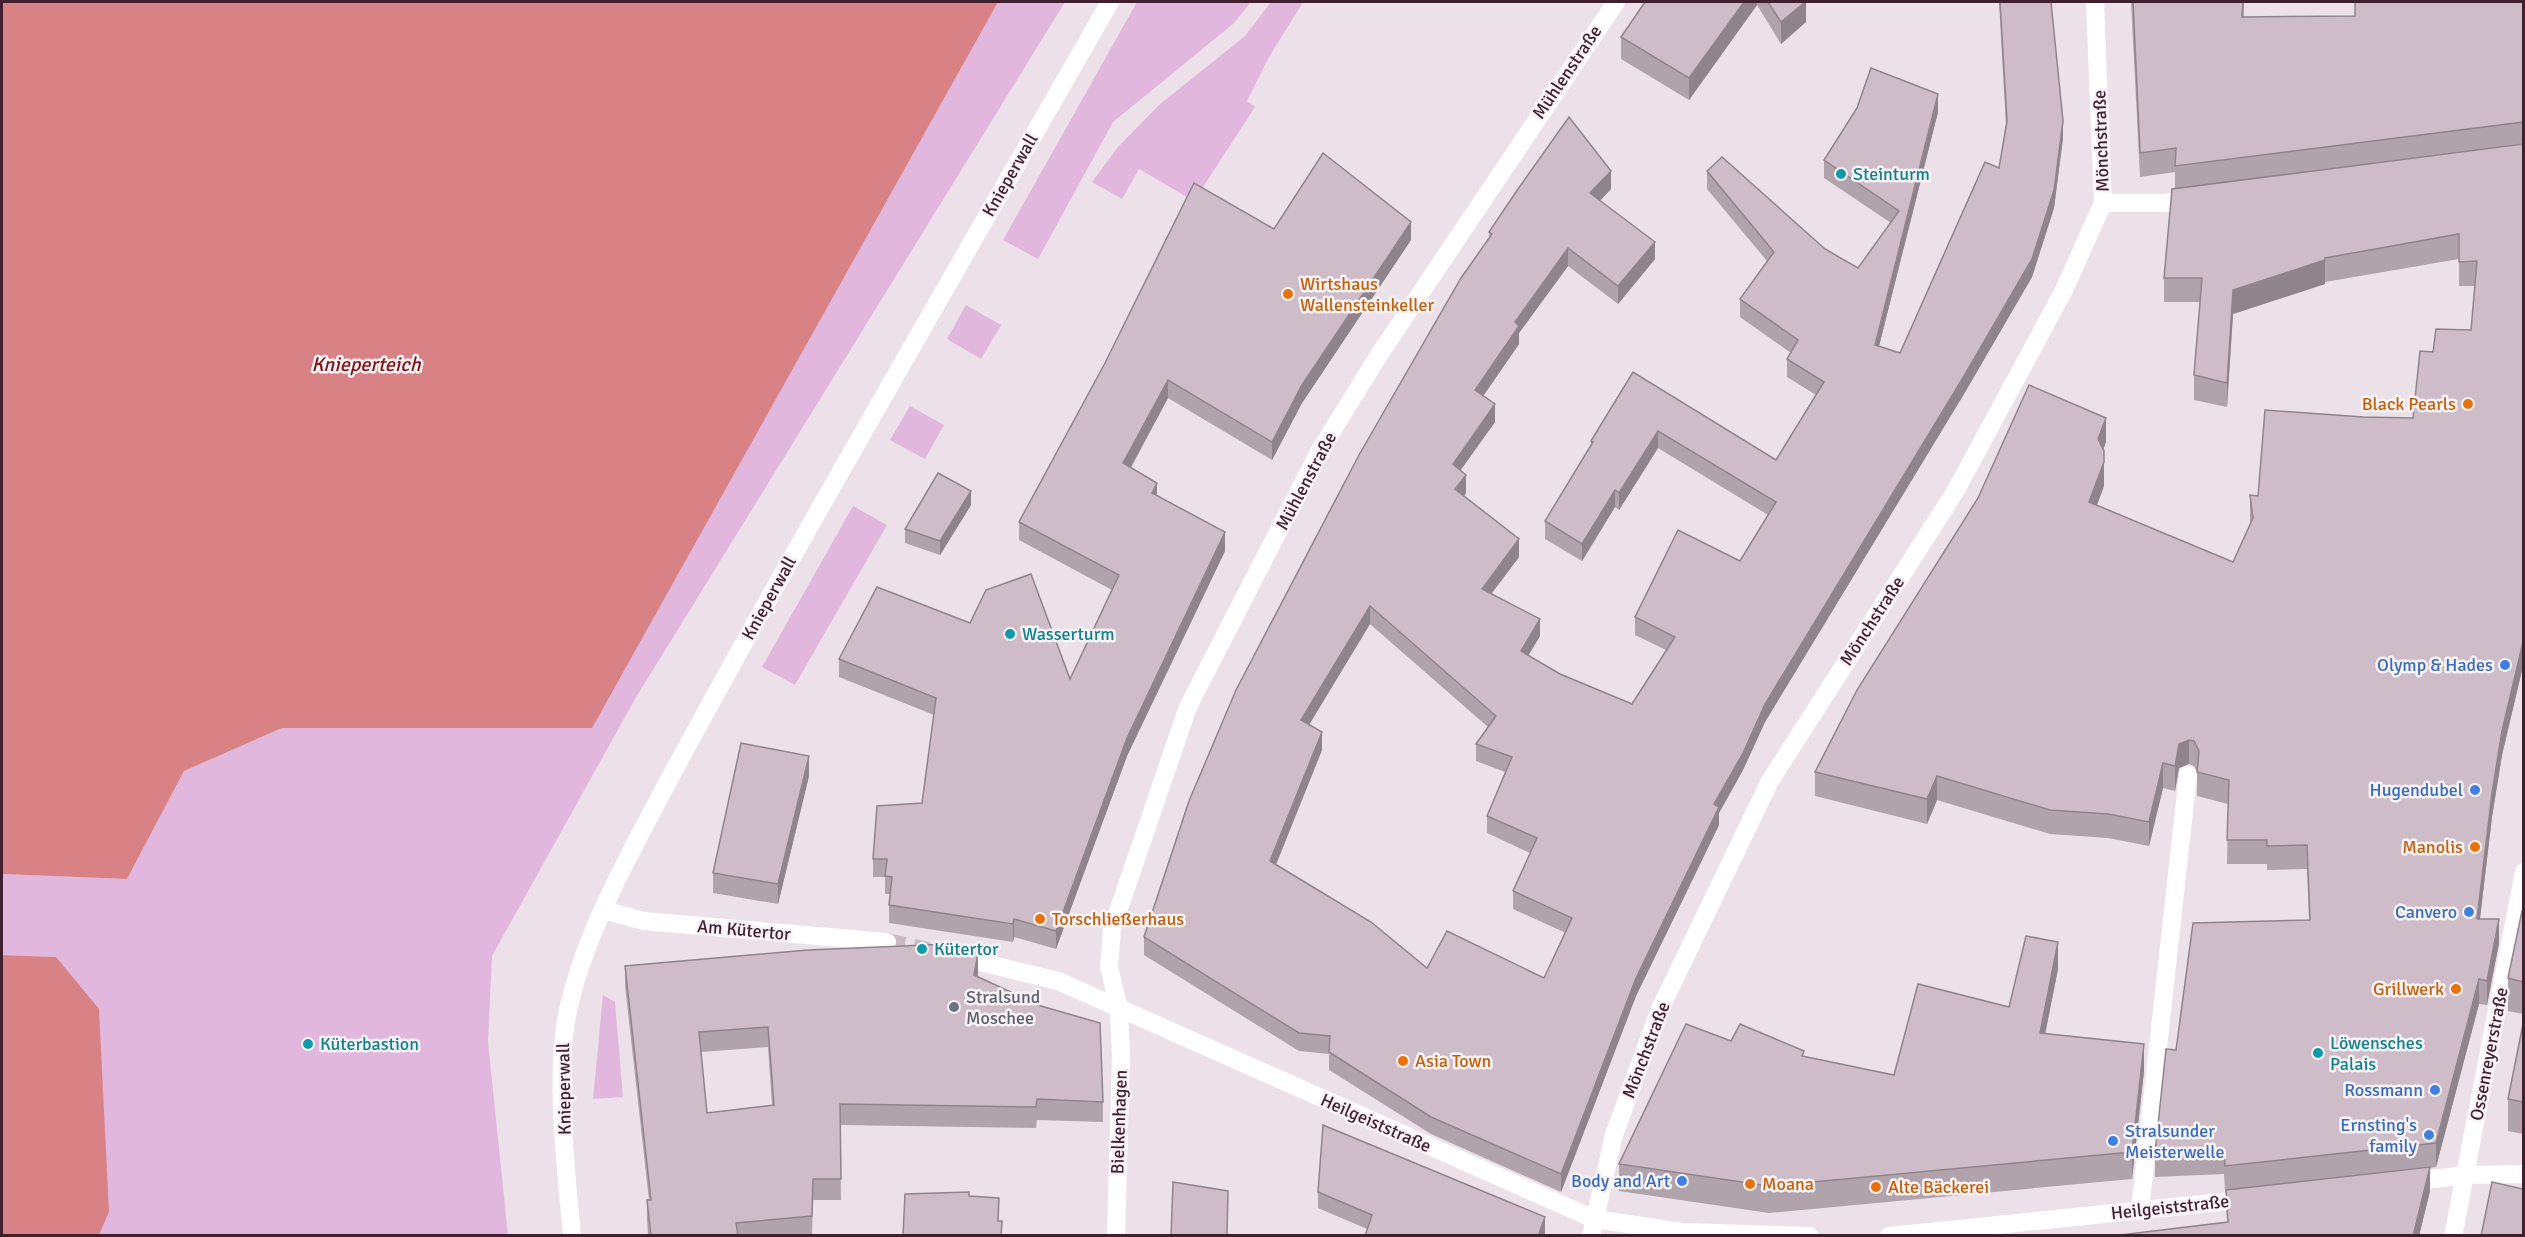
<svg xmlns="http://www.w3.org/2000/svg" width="2525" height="1237" font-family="Signika,sans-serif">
<rect width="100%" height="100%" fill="#ede1e9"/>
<g fill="#e1b7de">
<path d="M998,2H1065L635,699L492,956L488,1042L508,1235H99L109,1212L56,957L2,955V874L127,879L184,771L282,728L592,727Z"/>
<path d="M1137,2H1251L1233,24L1113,122L1038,259L1003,240Z"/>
<path d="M1271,2H1303L1269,57L1247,101L1255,107L1194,201L1139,169L1122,199L1092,182L1118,147L1159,105L1245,36Z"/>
<path d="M966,305L1001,325L981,359L947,339Z"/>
<path d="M910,406L944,425L925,459L890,440Z"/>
<path d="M853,506L887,525L795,685L762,667Z"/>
<path d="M603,995L615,1002L623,1097L593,1099Z"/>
</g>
<g fill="#d98286">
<path d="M2,2H998L592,728H282L184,771L127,879L2,874Z"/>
<path d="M2,955L56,957L99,1009L109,1212L99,1235H2Z"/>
</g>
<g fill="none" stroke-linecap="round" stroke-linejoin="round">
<path stroke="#cabac4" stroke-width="18" stroke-dasharray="18 9" stroke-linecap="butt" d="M887,942L928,951"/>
<g stroke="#fff" stroke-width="18">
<path d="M2103,203H2164L2194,199"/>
<path d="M603,910L644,921L887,942"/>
<path d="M956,956L1058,981L1594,1219L1682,1232L1809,1236"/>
<path d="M2407,1182L2466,1175L2524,1174"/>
<path d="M2140,1210L2188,775"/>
<path d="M572,1236C566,1167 553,1067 570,1002C587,933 622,868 655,806C684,751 714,697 744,643C864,428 988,215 1110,2"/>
<path d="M1116,1236L1121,1057L1119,1009L1109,967L1112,929L1188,707L1319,452L1379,355L1616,2"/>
<path d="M1591,1236L1614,1135L1660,1009L1770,781L1955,492L2064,290L2103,203L2095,2"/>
<path d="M1889,1236L2251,1199"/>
<path d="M2453,1236L2524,872"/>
</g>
</g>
<g fill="#b1a3ac" fill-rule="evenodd">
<path d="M1645,2H1806V22L1781,44L1757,5L1689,100L1621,59V37Z"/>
<path d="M1999,2H2051L2063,138L2054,208L2032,277L1964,394L1765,722L1743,770L1719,813V825L1636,996L1561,1192L1431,1134L1329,1070V1054L1299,1051L1144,955V937L1489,238V232L1611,189L1600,201L1655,259L1618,304L1568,266L1519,333V344L1483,396L1495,422L1460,470L1466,493L1464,496L1519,557L1492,593L1540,636L1528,655L1560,674L1632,704L1666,650L1635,635V617L1740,561L1768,515L1658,448L1619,510L1615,507L1582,561L1545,539V521L1591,447V441L1633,372L1776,460L1816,395L1787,377V359L1791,353L1740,317V299L1767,261L1707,189V171L1825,249L1858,268L1891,223L1824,178V160L1938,112L1879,346L1900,353L1999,168L2006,126ZM1370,624L1488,727L1476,744V761L1505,772L1487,816V833L1530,853L1513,891V909L1566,933L1544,978L1427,968L1276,865L1322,750L1309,725Z"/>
<path d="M2131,2H2244V17L2355,16L2523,2V666L2502,755L2492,817L2480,919L2499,943L2487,1005L2479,1004L2436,1167L2430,1168V1191L2419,1236H2112L2227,1222L2226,1191H2225L2224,1174L2155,1177V1153L2176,1050L2309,920L2307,869L2267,870V864H2227L2228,804L2197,796V771L2194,766L2189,764L2179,768L2175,791L2163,788L2149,846L2108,838L2050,834L1937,800L1927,824L1815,796V772L2106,442L2103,450L2104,451V486L2097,505L2233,562L2250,524V495L2258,496L2363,417L2413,418L2433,352L2471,330L2475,286H2459V259L2325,282V284L2233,314L2227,407L2194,400V375L2200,302H2164V278L2175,189V172L2140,177Z"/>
<path d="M1274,229L1411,240L1302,403L1272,460L1168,398L1131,468L1157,496L1225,551L1127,756L1056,949L1014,937L1013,942L889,923V905L890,894H885V877H873V859L922,803L934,715L839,677V659L1070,679L1112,590L1019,540V522Z"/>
<path d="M971,505L940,555L905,543V529Z"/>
<path d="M809,776L778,904L713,893V873Z"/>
<path d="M2523,911V1014L2508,1011V978Z"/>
<path d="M625,966L978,973V977L1103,1102V1122L1037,1120L1036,1128L840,1125L841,1200H813L812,1236H648L647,1221V1200H649L625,986ZM768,1047L772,1105L707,1113L701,1052Z"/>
<path d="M2058,969L2045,1034L2144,1071L2132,1179L1769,1213L1619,1191V1164L1731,1041L1894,1075L2009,1007Z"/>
<path d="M2523,1024V1134L2508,1131V1099Z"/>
<path d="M1318,1192L1545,1233L1367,1229L1318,1208Z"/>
</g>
<g fill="#90848c">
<path d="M1744,2H1757V5L1689,100V78Z"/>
<path d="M1805,2H1806V22L1781,44V22Z"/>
<path d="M1938,94V112L1875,362V345Z"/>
<path d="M2063,121V138L2054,208L2032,277L1964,394L1765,722L1743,770L1719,813V825L1636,996L1561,1192V1174L1636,978L1714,804Z"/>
<path d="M1611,171V189L1590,211V193Z"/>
<path d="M1411,222V240L1302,403L1272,460V442L1302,385Z"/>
<path d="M1655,242V259L1618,304V286Z"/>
<path d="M1568,248V266L1519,333V344L1475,408V390L1515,322Z"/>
<path d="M2325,260V284L2233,314L2227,407V383L2233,290Z"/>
<path d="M1168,380V398L1123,481V463Z"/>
<path d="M1495,404V422L1453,481V464Z"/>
<path d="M2106,418V442L2098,464V439Z"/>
<path d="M1658,431V448L1619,510V493Z"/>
<path d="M2104,462V486L2089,526V502Z"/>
<path d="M1466,475V493L1455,507V489Z"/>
<path d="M1157,483V501L1152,493Z"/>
<path d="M1615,490V507L1582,561V544Z"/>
<path d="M971,491V505L940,555V541Z"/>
<path d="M1225,532V551L1127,756L1056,949V931L1127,738Z"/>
<path d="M1519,539V557L1482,606V589Z"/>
<path d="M1370,606V624L1301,738V720Z"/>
<path d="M1540,619V636L1521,668V651Z"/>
<path d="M2523,642V666L2502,755L2492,817L2477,943V919L2492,793L2502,731Z"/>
<path d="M1322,732V750L1270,879V861Z"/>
<path d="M2189,740V764L2179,768L2175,791V766L2179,744Z"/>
<path d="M809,756V776L778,904V884Z"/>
<path d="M2163,763V788L2149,846V822Z"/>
<path d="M1937,776V800L1927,824V799Z"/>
<path d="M1014,919V937L1013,942V924Z"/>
<path d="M2499,919V943L2487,1005V981Z"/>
<path d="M2058,942V969L2040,1060V1033Z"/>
<path d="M978,953V973L974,996V975Z"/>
<path d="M2479,979V1004L2436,1167V1143Z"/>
<path d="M2144,1044V1071L2132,1179V1152Z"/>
<path d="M2430,1167V1191L2419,1236H2413Z"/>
<path d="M1545,1217V1233L1544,1236H1538Z"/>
</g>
<g fill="#cebdc8" stroke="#90848c" stroke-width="1.5" fill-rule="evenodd">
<path d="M1645,2H1744L1689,78L1621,37Z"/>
<path d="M1768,2H1805L1781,22Z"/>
<path d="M2000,2H2051L2063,121L2054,190L2032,259L1964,376L1765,704L1743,753L1714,804L1719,807L1636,978L1561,1174L1431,1117L1329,1052L1330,1036L1299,1033L1144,937L1189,801L1236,690L1359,455L1461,278L1492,234L1489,232L1518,189L1569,117L1611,171L1590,193L1655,242L1618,286L1568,248L1515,322L1519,326L1475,390L1495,404L1453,464L1466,475L1455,489L1519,539L1482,589L1540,619L1521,651L1560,674L1632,704L1675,637L1635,617L1678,530L1740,561L1776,502L1658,431L1619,493L1615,490L1582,544L1545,521L1593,442L1591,441L1633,372L1776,460L1824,382L1787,359L1798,340L1740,299L1774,252L1707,171L1722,157L1825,249L1858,268L1899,211L1824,160L1857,108L1871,68L1938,94L1875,345L1900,353L1985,162L1999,168L2007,121ZM1370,606L1496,716L1476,744L1512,757L1487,816L1537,838L1513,891L1572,918L1544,978L1447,931L1427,968L1371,922L1270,861L1322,732L1301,720Z"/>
<path d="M2133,2H2243L2242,17L2355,16V2H2523V122L2175,166L2176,148L2140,153Z"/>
<path d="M2523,144V642L2502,731L2492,793L2477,919H2499L2487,981L2479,979L2436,1143L2225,1166L2224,1150L2155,1153L2166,1049L2176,1050L2193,923L2310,920L2307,845L2267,846V840H2227L2229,780L2197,772L2199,751L2194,741L2189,740L2179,744L2175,766L2163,763L2149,822L2108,814L2050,810L1937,776L1927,799L1815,772L1857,690L1978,498L2029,385L2106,418L2098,439L2104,451V462L2089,502L2233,562L2253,518L2250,495L2258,496L2265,410L2363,417L2413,418L2420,351L2433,352L2436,329L2471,330L2477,261L2459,262V234L2325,258V260L2233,290L2227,383L2194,375L2202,278H2164L2172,189Z"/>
<path d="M1323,153L1411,222L1302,385L1272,442L1168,380L1123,463L1157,483L1152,493L1225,532L1127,738L1056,931L1014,919L1013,924L889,905L892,877L885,876L887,859H873L877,806L922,803L936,698L839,659L877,587L970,623L986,590L1031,574L1070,679L1119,575L1019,522L1105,363L1194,183L1274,229Z"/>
<path d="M938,473L971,491L940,541L905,529Z"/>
<path d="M741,743L809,756L778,884L713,873Z"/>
<path d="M2522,911H2523V982L2508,978Z"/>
<path d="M2026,936L2058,942L2040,1033L2144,1044L2132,1152L1769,1186L1619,1164L1686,1024L1731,1041L1740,1024L1804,1051L1802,1056L1894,1075L1918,984L2009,1007Z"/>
<path d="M949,944L978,953L974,975L1041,1006L1100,1023L1103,1102L1037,1099L1036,1107L840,1104L841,1179H813L812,1216L736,1223L738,1236H651L647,1200H651L625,966L808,950ZM768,1027L774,1105L707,1113L699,1032Z"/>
<path d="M2523,1024V1102L2508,1099Z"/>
<path d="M1323,1125L1545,1217L1538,1236H1365L1372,1215L1318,1192Z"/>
<path d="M2430,1167L2413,1236H2112L2228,1222L2226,1190Z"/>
<path d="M1173,1182L1228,1191L1227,1236H1171Z"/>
<path d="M2492,1182L2523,1189V1236H2481Z"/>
<path d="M969,1192V1196L999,1198L998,1221H1002L1001,1236H903L905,1194Z"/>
</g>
<g fill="#0f9aa8" stroke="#f9f2f7" stroke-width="2">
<circle cx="1841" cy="174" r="6"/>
<circle cx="1010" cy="634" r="6"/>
<circle cx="922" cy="949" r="6"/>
<circle cx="308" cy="1044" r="6"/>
<circle cx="2318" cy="1053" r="6"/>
</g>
<g fill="#e8710a" stroke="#f9f2f7" stroke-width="2">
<circle cx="1288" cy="294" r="6"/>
<circle cx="2468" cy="404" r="6"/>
<circle cx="2475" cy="847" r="6"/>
<circle cx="1040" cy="919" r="6"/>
<circle cx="2456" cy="989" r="6"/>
<circle cx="1403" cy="1061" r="6"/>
<circle cx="1750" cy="1184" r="6"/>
<circle cx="1876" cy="1187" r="6"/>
</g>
<g fill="#3f7fe0" stroke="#f9f2f7" stroke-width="2">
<circle cx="2505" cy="665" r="6"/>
<circle cx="2475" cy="790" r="6"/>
<circle cx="2469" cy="912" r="6"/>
<circle cx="2435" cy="1090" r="6"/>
<circle cx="2429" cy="1135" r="6"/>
<circle cx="2113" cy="1141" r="6"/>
<circle cx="1682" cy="1181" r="6"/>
</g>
<circle fill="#6b7280" stroke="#f9f2f7" stroke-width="2" cx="954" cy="1007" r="6"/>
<g text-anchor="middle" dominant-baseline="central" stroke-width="5" stroke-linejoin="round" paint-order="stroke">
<g font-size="18" fill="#401f2e" stroke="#f9f2f7">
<text transform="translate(1567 72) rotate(-56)">Mühlenstraße</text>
<text transform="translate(2101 141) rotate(-92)">Mönchstraße</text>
<text transform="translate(1010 175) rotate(-60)">Knieperwall</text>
<text transform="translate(1306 481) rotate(-62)">Mühlenstraße</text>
<text transform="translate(769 598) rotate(-61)">Knieperwall</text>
<text transform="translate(1872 621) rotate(-57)">Mönchstraße</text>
<text transform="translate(744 930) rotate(5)">Am Kütertor</text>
<text transform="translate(1646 1050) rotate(-69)">Mönchstraße</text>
<text transform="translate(2489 1054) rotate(-79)">Ossenreyerstraße</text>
<text transform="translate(564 1089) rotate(-91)">Knieperwall</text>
<text transform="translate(1119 1122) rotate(-88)">Bielkenhagen</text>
<text transform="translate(1376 1123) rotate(24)">Heilgeiststraße</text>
<text transform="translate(2170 1207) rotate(-6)">Heilgeiststraße</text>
</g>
<g font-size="18" fill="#0d838f" stroke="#f9f2f7" text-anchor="start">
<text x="1853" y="174">Steinturm</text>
<text x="1022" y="634">Wasserturm</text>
<text x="934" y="949">Kütertor</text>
<text x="2330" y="1043">Löwensches<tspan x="2330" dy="21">Palais</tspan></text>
<text x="320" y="1044">Küterbastion</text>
</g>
<g font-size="18" fill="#c56008" stroke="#f9f2f7" text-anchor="start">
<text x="1300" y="284">Wirtshaus<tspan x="1300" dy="21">Wallensteinkeller</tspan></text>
<text x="2456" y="404" text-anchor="end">Black Pearls</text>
<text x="2463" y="847" text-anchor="end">Manolis</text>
<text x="1052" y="919">Torschließerhaus</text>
<text x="2444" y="989" text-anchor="end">Grillwerk</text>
<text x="1415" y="1061">Asia Town</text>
<text x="1762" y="1184">Moana</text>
<text x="1888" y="1187">Alte Bäckerei</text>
</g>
<g font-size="18" fill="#366cbe" stroke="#f9f2f7" text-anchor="end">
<text x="2493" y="665">Olymp &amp; Hades</text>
<text x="2463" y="790">Hugendubel</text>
<text x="2457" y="912">Canvero</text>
<text x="2423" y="1090">Rossmann</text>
<text x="2417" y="1125">Ernsting's<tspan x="2417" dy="21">family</tspan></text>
<text x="2125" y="1131" text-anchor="start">Stralsunder<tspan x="2125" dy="21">Meisterwelle</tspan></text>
<text x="1670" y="1181">Body and Art</text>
</g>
<g font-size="18" fill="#5b616d" stroke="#f9f2f7" text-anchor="start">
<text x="966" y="997">Stralsund<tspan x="966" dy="21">Moschee</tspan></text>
</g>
<g font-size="20" font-style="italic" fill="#831215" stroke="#f9f2f7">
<text x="366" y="364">Knieperteich</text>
</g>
</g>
<rect width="2525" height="1237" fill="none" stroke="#401f2e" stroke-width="6"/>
</svg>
